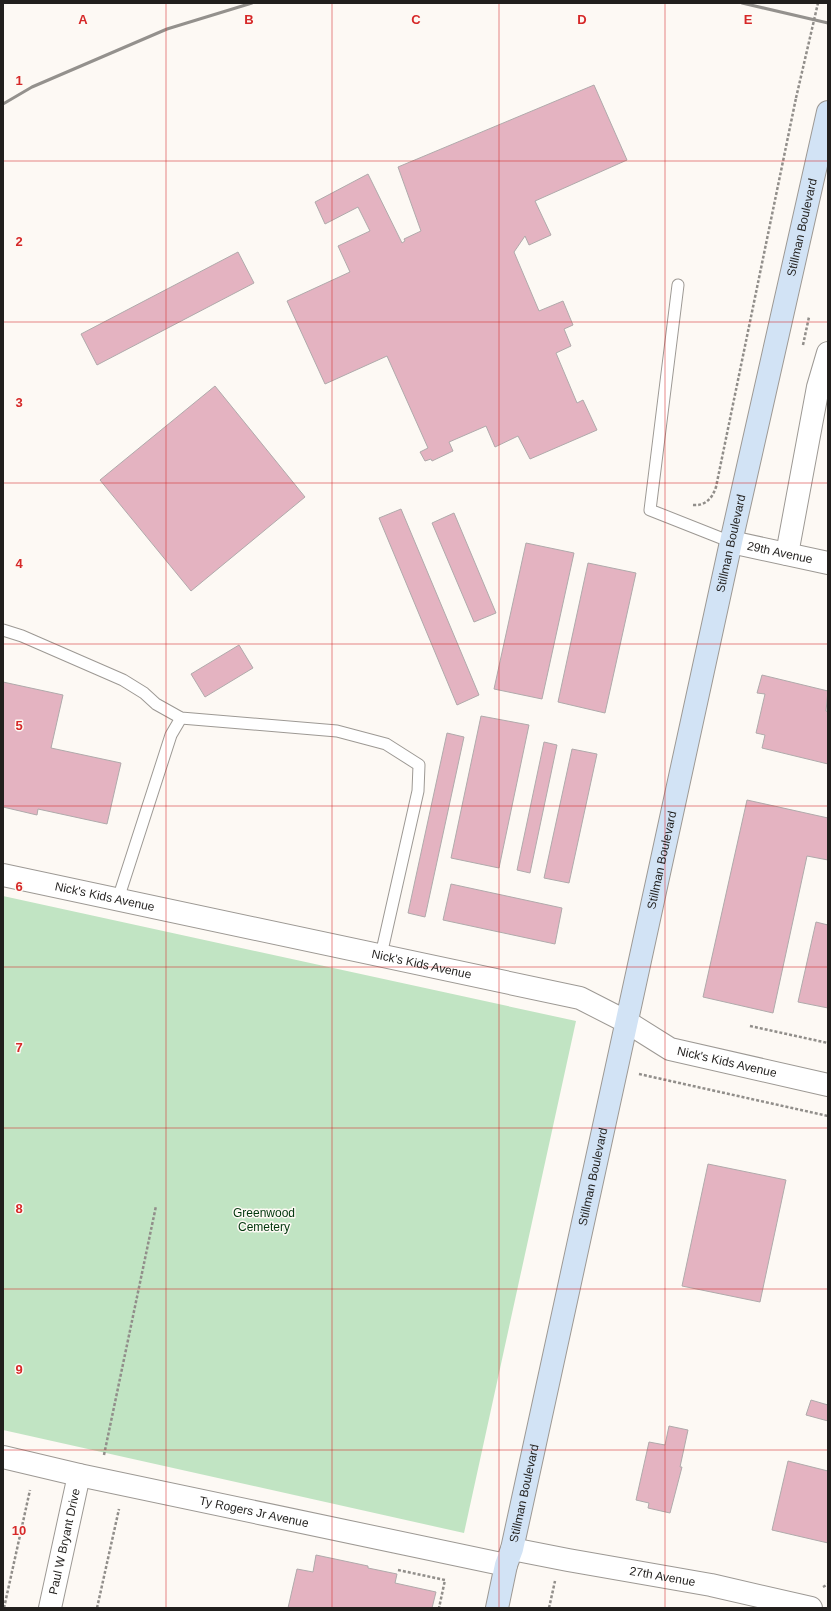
<svg xmlns="http://www.w3.org/2000/svg" width="831" height="1611" font-family="Arial,sans-serif">
<rect width="100%" height="100%" fill="#fdf9f4"/>
<path fill="#c1e4c3" d="M3,896L576,1021L464,1533L3,1430Z"/>
<g fill="#e4b3c1" stroke="#b0aaab">
<path d="M594,85L627,160L535,201L551,235L529,245L525,236L514,252L539,311L563,301L573,325L564,329L571,346L556,353L577,403L583,400L597,430L530,459L518,436L495,447L486,426L449,442L453,451L432,461L431,459L425,461L420,452L428,448L387,356L325,384L287,301L350,272L338,246L370,231L358,207L325,224L315,202L368,174L402,243L405,241L404,239L421,231L398,167Z"/>
<path d="M238,252L254,283L97,365L81,334Z"/>
<path d="M215,386L305,497L191,591L100,480Z"/>
<path d="M401,509L479,695L457,705L379,518Z"/>
<path d="M454,513L496,613L474,622L432,523Z"/>
<path d="M526,543L574,553L542,699L494,689Z"/>
<path d="M588,563L636,573L605,713L558,702Z"/>
<path d="M239,645L253,668L205,697L191,674Z"/>
<path d="M762,675L828,691L826,711L828,712V764L762,748L765,735L756,733L765,694L757,693Z"/>
<path d="M3,682L63,695L51,748L121,763L107,824L38,809L37,815L3,807Z"/>
<path d="M481,716L529,725L499,868L451,858Z"/>
<path d="M447,733L464,737L425,917L408,913Z"/>
<path d="M544,742L557,745L530,873L517,870Z"/>
<path d="M572,749L597,754L569,883L544,878Z"/>
<path d="M747,800L828,818V860L807,856L773,1013L703,997Z"/>
<path d="M451,884L562,908L555,944L443,920Z"/>
<path d="M816,922L828,925V1008L798,1002Z"/>
<path d="M708,1164L786,1180L760,1302L682,1286Z"/>
<path d="M811,1400L828,1405V1421L806,1415Z"/>
<path d="M669,1426L688,1430L680,1467H682L670,1513L648,1508L649,1503L636,1500L649,1442L665,1445Z"/>
<path d="M788,1461L828,1471V1543L772,1530Z"/>
<path d="M316,1555L368,1566V1568L397,1574L395,1583L436,1592L432,1608H288L297,1569L313,1572Z"/>
</g>
<g fill="none" stroke-linecap="round" stroke-linejoin="round">
<g stroke="#9d9994" stroke-width="13">
<g id="service">
<path d="M678,285L650,510L731,542"/>
<path d="M3,630L22,636L123,680L144,693L156,704L181,718L337,731L386,744L419,765L418,791L381,955"/>
<path d="M118,899L171,735L181,718"/>
</g>
</g>
<g stroke="#9d9994" stroke-width="24">
<g id="minor">
<path id="s1" d="M731,542L828,563"/>
<path d="M787,554L818,387L828,353"/>
<path id="s2" d="M3,875L580,998L627,1022L670,1049L828,1085"/>
<path id="s3" d="M3,1457L79,1475L506,1565"/>
<path id="s4" d="M512,1549L568,1560L711,1585L811,1608"/>
</g>
</g>
<g stroke="#9d9994" stroke-width="24">
<g id="tertiary">
<path id="s5" d="M50,1608L79,1475"/>
</g>
</g>
<g stroke="#9d9994" stroke-width="24">
<g id="secondary">
<path id="s6" d="M497,1608L506,1565L512,1549L731,542L828,112"/>
</g>
</g>
<g stroke="#918e8a" stroke-width="2.5" stroke-dasharray="3 2" stroke-linecap="butt">
<path d="M803,345L809,317"/>
<path d="M693,505C705,506 712,499 716,487L796,98"/>
<path d="M750,1026L828,1043"/>
<path d="M639,1074L828,1116"/>
<path d="M104,1455L156,1206"/>
<path d="M398,1570L445,1580L439,1608"/>
<path d="M823,1587L828,1584"/>
<path d="M4,1608L30,1490"/>
<path d="M97,1608L119,1509"/>
<path d="M549,1608L555,1581"/>
</g>
<use href="#service" stroke="#fff" stroke-width="11"/>
<use href="#minor" stroke="#fff" stroke-width="22"/>
<use href="#tertiary" stroke="#fff" stroke-width="22"/>
<use href="#secondary" stroke="#d2e3f5" stroke-width="22"/>
<g stroke="#94918d" stroke-width="3">
<path d="M742,3L828,23"/>
<path d="M3,104L32,87L167,29L252,3"/>
</g>
<path stroke="#918e8a" stroke-width="2.5" stroke-dasharray="3 2" stroke-linecap="butt" d="M796,98L818,3"/>
</g>
<path fill="none" stroke="#d62828" stroke-width="1" stroke-opacity="0.55" d="M166,3V1608M332,3V1608M499,3V1608M665,3V1608M3,161H828M3,322H828M3,483H828M3,644H828M3,806H828M3,967H828M3,1128H828M3,1289H828M3,1450H828"/>
<g text-anchor="middle" dominant-baseline="central" stroke-width="3" stroke-linejoin="round" paint-order="stroke">
<g font-size="12" fill="#211f1d" stroke="#fdf9f4">
<text stroke="none"><textPath href="#s6" startOffset="1414">Stillman Boulevard</textPath></text>
<text stroke="none"><textPath href="#s6" startOffset="1090">Stillman Boulevard</textPath></text>
<text stroke="none"><textPath href="#s1" startOffset="50">29th Avenue</textPath></text>
<text stroke="none"><textPath href="#s6" startOffset="766">Stillman Boulevard</textPath></text>
<text stroke="none"><textPath href="#s2" startOffset="104">Nick's Kids Avenue</textPath></text>
<text stroke="none"><textPath href="#s2" startOffset="428">Nick's Kids Avenue</textPath></text>
<text stroke="none"><textPath href="#s2" startOffset="752">Nick's Kids Avenue</textPath></text>
<text stroke="none"><textPath href="#s6" startOffset="442">Stillman Boulevard</textPath></text>
<text stroke="none"><textPath href="#s6" startOffset="118">Stillman Boulevard</textPath></text>
<text stroke="none"><textPath href="#s3" startOffset="257">Ty Rogers Jr Avenue</textPath></text>
<text stroke="none"><textPath href="#s5" startOffset="68">Paul W Bryant Drive</textPath></text>
<text stroke="none"><textPath href="#s4" startOffset="153">27th Avenue</textPath></text>
</g>
<g font-size="12" fill="#00360c" stroke="#fdf9f4">
<text x="264" y="1213">Greenwood<tspan x="264" dy="14">Cemetery</tspan></text>
</g>
</g>
<g font-size="13" text-anchor="middle" font-weight="bold" fill="#d62828" stroke="#fdf9f4" stroke-width="3" stroke-linejoin="round" paint-order="stroke">
<text x="83" y="24">A</text>
<text x="249" y="24">B</text>
<text x="416" y="24">C</text>
<text x="582" y="24">D</text>
<text x="748" y="24">E</text>
<text x="19" y="85">1</text>
<text x="19" y="246">2</text>
<text x="19" y="407">3</text>
<text x="19" y="568">4</text>
<text x="19" y="730">5</text>
<text x="19" y="891">6</text>
<text x="19" y="1052">7</text>
<text x="19" y="1213">8</text>
<text x="19" y="1374">9</text>
<text x="19" y="1535">10</text>
</g>
<rect width="831" height="1611" fill="none" stroke="#211f1d" stroke-width="8"/>
</svg>
